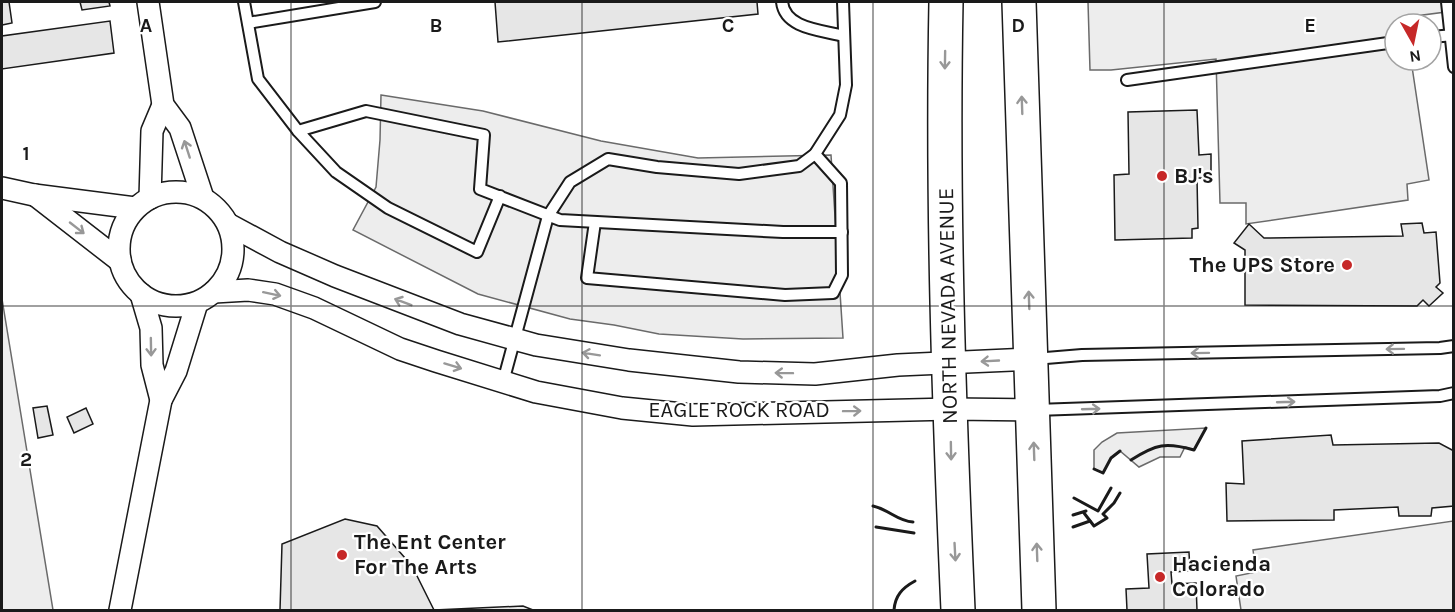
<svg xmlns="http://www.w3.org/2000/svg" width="1455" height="612" font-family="Karla,sans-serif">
<rect width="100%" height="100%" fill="#fff"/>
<g fill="#ededed" stroke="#6a6a6a" stroke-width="1.5">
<path d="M1088,2H1453V11L1408,17V24H1395V60H1411L1429,180L1407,184L1408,200L1246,224V203H1220L1216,59L1111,70H1090Z"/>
<path d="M381,95L483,111L601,141L698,158L831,155L843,338L743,339L659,334L614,325L570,319L478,294L353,230L376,187L380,140Z"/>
<path d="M2,299L53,610H2Z"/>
<path d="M1206,428L1194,450L1185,447L1180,457H1160L1139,467L1120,451L1111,458L1103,473L1094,469V450L1102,442L1117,433Z"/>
<path d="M1453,521V610H1241L1236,576L1256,572L1253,550Z"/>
</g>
<g fill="#e6e6e6" stroke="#1a1a1a" stroke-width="1.5">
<path d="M2,2H9L12,23L2,25Z"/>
<path d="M80,2H109L110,6L82,10Z"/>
<path d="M495,2H757L758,14L498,42Z"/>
<path d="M110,21L114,53L2,69V36Z"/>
<path d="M1197,110L1199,155L1211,154V178H1197L1198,228L1192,229V238L1115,240L1114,175L1129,174L1128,112Z"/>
<path d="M1422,223L1424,233L1436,232L1440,283L1436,287L1443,293L1429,306L1423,300L1417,306L1245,305V250L1234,243L1249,224L1264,238L1403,236L1401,224Z"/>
<path d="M47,406L53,435L38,438L33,408Z"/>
<path d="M86,408L93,424L74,433L67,417Z"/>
<path d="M1331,435L1333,445L1439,443L1454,451V506L1432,508L1431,516H1399L1398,507L1334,510V520L1227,521L1226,483L1244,484L1242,441Z"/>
<path d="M345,519L377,526L412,566L434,610L523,606L533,610H280L282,544Z"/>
<path d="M1189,552L1190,571L1171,572L1172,584L1196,583L1197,610H1127L1126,589L1149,588L1147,554Z"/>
</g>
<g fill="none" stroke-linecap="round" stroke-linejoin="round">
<g stroke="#1a1a1a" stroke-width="14">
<g id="service">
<path d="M244,2L258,79L298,131"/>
<path d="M782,2C785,29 822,30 844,36"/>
<path d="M1447,2L1454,67"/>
<path d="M248,23L375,2"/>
<path d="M1431,37L1454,35"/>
<path d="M1127,80L1395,42"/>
<path d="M500,196L477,252L388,208L336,172L298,131L366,111L484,135L480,189L560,220L783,232H842"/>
<path d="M595,222L587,278L785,295L833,293L842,275L841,183L815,154"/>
<path d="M1034,359L1082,355L1440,348L1454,346"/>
<path d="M503,382L548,216L570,182L608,159L657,167L739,174L799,166L815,154L840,115L846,85L843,2"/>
<path d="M1036,410L1440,396L1454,393"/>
</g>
</g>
<g stroke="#1a1a1a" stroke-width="24">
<g id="minor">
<path d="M148,2L163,105L180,128L203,198"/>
<path d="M2,188L34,195L135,208"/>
<circle cx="176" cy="249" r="57"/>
<path d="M35,195L120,261"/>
<path d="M150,198L152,131L163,105"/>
<path d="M228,224L280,252L335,276L460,324L536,345L629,360L739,372L815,374L898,365L1032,359"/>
<path d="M214,292L248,290L275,294L314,308L400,349L436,361L536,392L622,408L693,415L951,409L1032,410"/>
<path d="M141,294L151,328L152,365L161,400"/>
<path d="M120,610L161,400L176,371L197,303"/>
</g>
</g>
<g stroke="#1a1a1a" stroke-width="36">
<g id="primary">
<path d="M946,2C942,205 949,408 958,610"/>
<path d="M1019,2L1039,610"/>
</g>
</g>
<use href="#service" stroke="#fff" stroke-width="10"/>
<use href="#minor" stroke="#fff" stroke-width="21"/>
<use href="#primary" stroke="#fff" stroke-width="33"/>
<g stroke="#1a1a1a" stroke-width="3">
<path d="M1131,460C1156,444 1166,442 1194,450L1206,428"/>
<path d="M1094,469L1103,473L1111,458L1120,451"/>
<path d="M1074,498L1098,511L1111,488"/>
<path d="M873,506C890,510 897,521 913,522"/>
<path d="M1084,513L1094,526L1107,518L1103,514L1114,503L1120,493"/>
<path d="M1073,515L1086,511"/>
<path d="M876,527L914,533"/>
<path d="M1073,527L1090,521"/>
<path d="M894,610C895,596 902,588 915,581"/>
</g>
</g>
<defs><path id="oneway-shaft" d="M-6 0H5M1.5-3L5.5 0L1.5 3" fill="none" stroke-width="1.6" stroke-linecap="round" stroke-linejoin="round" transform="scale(1.5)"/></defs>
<g stroke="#989898">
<use href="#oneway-shaft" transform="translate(945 60) rotate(91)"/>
<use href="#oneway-shaft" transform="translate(1022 105) rotate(-92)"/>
<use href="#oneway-shaft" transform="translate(187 149) rotate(-108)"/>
<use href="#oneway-shaft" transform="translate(77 228) rotate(38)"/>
<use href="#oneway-shaft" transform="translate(272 294) rotate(12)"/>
<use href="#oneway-shaft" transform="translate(1029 300) rotate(-92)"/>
<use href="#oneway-shaft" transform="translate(403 302) rotate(-159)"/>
<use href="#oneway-shaft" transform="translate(151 347) rotate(89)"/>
<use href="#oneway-shaft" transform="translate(1395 349) rotate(179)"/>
<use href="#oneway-shaft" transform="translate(1200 353) rotate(179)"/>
<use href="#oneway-shaft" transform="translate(591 354) rotate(-171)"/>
<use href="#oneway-shaft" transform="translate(990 361) rotate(177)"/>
<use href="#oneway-shaft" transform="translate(453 366) rotate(17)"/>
<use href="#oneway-shaft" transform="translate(784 373) rotate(-179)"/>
<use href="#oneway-shaft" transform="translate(1286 402) rotate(-2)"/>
<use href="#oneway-shaft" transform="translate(1091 409) rotate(-2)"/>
<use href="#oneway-shaft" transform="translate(852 411) rotate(-1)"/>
<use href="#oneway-shaft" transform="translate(951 451) rotate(89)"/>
<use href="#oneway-shaft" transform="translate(1034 451) rotate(-92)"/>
<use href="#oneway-shaft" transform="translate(955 552) rotate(87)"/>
<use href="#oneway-shaft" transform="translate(1037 552) rotate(-92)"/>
</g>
<path fill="none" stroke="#1a1a1a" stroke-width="1.5" stroke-opacity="0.55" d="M291,2V610M582,2V610M873,2V610M1164,2V610M2,306H1454"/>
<g fill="#c62828" stroke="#fff" stroke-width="2">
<circle cx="1162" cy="176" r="6"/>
<circle cx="1347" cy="265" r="6"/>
<circle cx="342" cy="555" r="6"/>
<circle cx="1160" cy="577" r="6"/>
</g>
<g text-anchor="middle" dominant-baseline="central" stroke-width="4.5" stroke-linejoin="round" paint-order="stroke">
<g font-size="22" font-weight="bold" fill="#1a1a1a" stroke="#fff" text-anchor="start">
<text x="1174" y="176">BJ's</text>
<text x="1335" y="265" text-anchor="end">The UPS Store</text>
<text x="354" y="542">The Ent Center<tspan x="354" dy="25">For The Arts</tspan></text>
<text x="1172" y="564">Hacienda<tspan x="1172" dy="25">Colorado</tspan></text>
</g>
<g font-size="22" fill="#1a1a1a" stroke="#fff">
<text transform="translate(948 306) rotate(-91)">NORTH NEVADA AVENUE</text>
<text x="739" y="410">EAGLE ROCK ROAD</text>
</g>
</g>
<g font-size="20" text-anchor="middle" font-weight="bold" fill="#1a1a1a" stroke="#fff" stroke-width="4.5" stroke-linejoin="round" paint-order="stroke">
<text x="146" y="32">A</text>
<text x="436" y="32">B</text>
<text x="728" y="32">C</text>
<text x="1018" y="32">D</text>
<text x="1310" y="32">E</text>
<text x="26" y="160">1</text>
<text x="26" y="466">2</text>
</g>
<rect width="1455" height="612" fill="none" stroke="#1a1a1a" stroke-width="6"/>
<g transform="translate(1413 42) rotate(171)"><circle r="28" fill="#ffffff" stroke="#a3a3a3" stroke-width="1.5"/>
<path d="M0-4.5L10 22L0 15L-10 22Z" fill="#c62828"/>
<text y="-9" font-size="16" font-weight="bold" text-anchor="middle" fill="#1a1a1a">N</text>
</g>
</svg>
